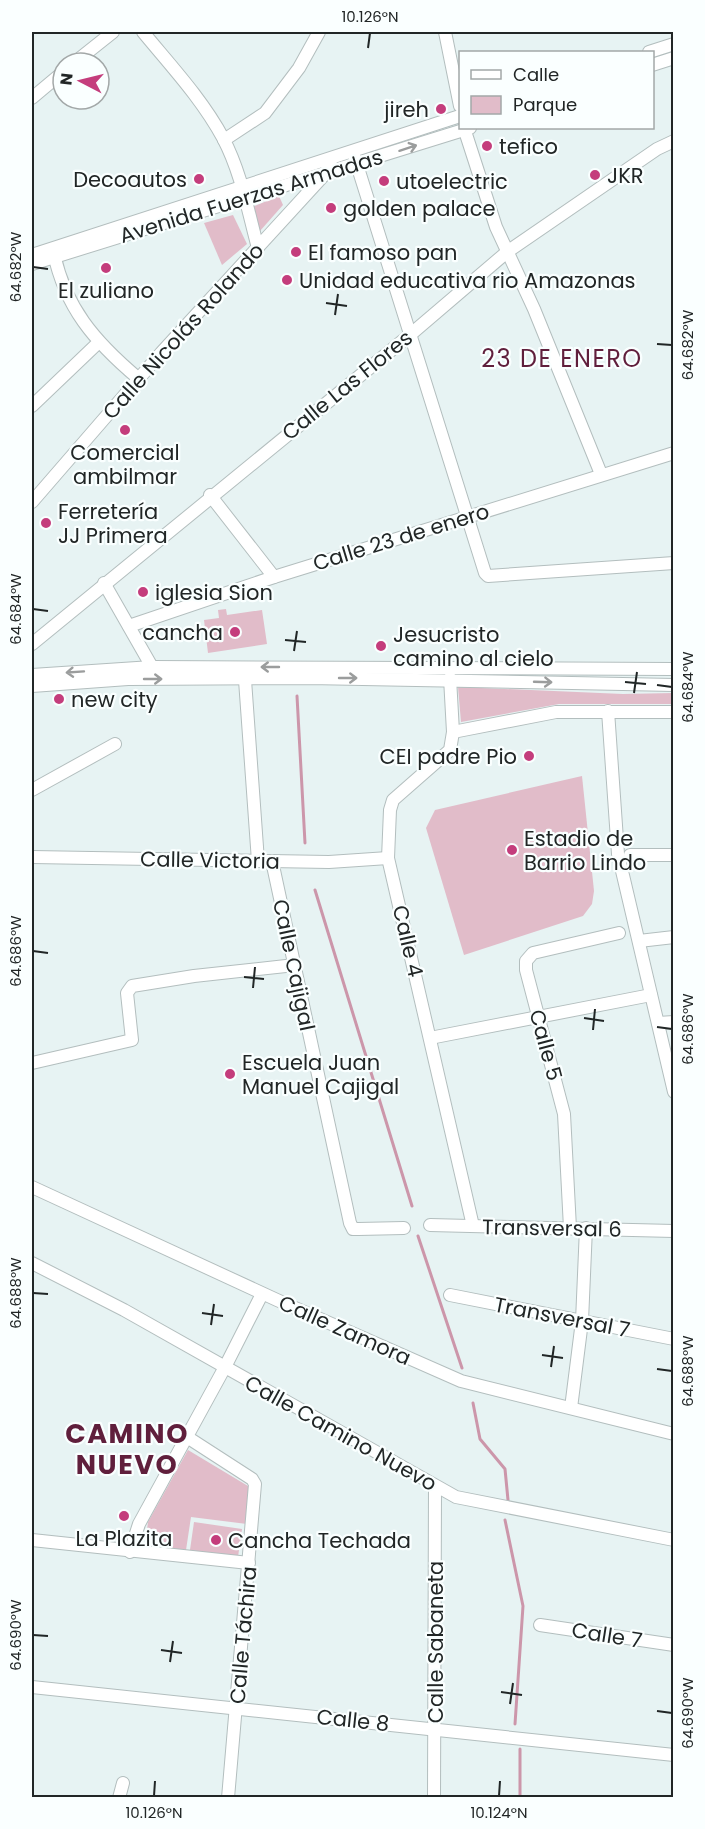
<svg xmlns="http://www.w3.org/2000/svg" width="705" height="1829" font-family="Poppins,sans-serif">
<rect width="100%" height="100%" fill="#e7f3f3"/>
<g fill="#e1bcc9">
<path d="M279,196L283,205L260,231L252,207Z"/>
<path d="M233,215L247,244L222,265L204,223Z"/>
<path d="M226,609L227,615L262,610L267,644L208,653L204,620L219,618L218,610Z"/>
<path d="M458,687L623,694L673,693V704H559L461,722Z"/>
<path d="M582,776L594,891L592,904L583,916L464,955L426,828L435,810Z"/>
<path d="M188,1450L248,1486L250,1492L247,1524L191,1517L186,1550L145,1545L148,1522Z"/>
<path d="M194,1522L242,1529L238,1557L190,1550Z"/>
</g>
<g fill="none" stroke-linecap="round" stroke-linejoin="round">
<g stroke="#cc96aa" stroke-width="3">
<path d="M297,696L305,843"/>
<path d="M315,890L412,1206"/>
<path d="M418,1236L462,1368"/>
<path d="M473,1403L480,1439L505,1469L508,1500"/>
<path d="M505,1520L523,1606L515,1724"/>
<path d="M520,1749V1798"/>
</g>
<g stroke="#b3bebe" stroke-width="14">
<g id="minor">
<path d="M143,32C171,66 202,99 223,138C241,172 248,211 258,248"/>
<path d="M445,32L460,106"/>
<path d="M649,52L674,44"/>
<path d="M74,63L113,32"/>
<path d="M652,65L674,58"/>
<path d="M32,98L63,72"/>
<path d="M464,128L496,227L534,309L601,474"/>
<path d="M224,140L265,113L299,68L319,32"/>
<path d="M353,152L485,573L488,576L674,563"/>
<path d="M53,249C64,307 95,342 139,379"/>
<path d="M32,255L460,116"/>
<path d="M32,264L470,128"/>
<path d="M32,406L99,342"/>
<path d="M210,495L274,577"/>
<path d="M32,502L161,353L325,174L332,158"/>
<path d="M104,583L152,667"/>
<path d="M129,626L274,577L674,453"/>
<path d="M32,644L411,334L507,252L657,149L674,141"/>
<path d="M32,675L152,667L674,669"/>
<path d="M450,678L453,732L450,750L393,800L390,810L388,858L473,1226"/>
<path d="M245,680L258,861"/>
<path d="M32,686L128,679L309,678L674,685"/>
<path d="M608,711L618,854L674,1092"/>
<path d="M453,732L556,712H674"/>
<path d="M32,790L115,744"/>
<path d="M630,855H674"/>
<path d="M32,857L329,862L388,858"/>
<path d="M272,861L350,1223L353,1229H358L404,1228"/>
<path d="M639,941L674,937"/>
<path d="M658,1023L674,1022"/>
<path d="M430,1038L651,995"/>
<path d="M32,1063L132,1040L127,993L132,986L194,976L295,965"/>
<path d="M32,1187L277,1300L461,1381L674,1434"/>
<path d="M430,1225L674,1231"/>
<path d="M570,1228L564,1114L526,970V961L533,953L619,933"/>
<path d="M32,1263L124,1310L456,1497L674,1540"/>
<path d="M450,1295L674,1339"/>
<path d="M571,1408L582,1321L586,1228"/>
<path d="M187,1437L252,1479L255,1484L228,1798"/>
<path d="M32,1540L249,1563"/>
<path d="M130,1552L139,1524L225,1367L262,1294"/>
<path d="M540,1625L674,1645"/>
<path d="M32,1687L674,1755"/>
<path d="M119,1798L123,1783"/>
<path d="M434,1798L435,1486"/>
</g>
</g>
<use href="#minor" stroke="#fff" stroke-width="12"/>
</g>
<defs><path id="oneway-shaft" d="M-6 0H5M1.5-3L5.5 0L1.5 3" fill="none" stroke-width="1.6" stroke-linecap="round" stroke-linejoin="round" transform="scale(1.5)"/></defs>
<g stroke="#9b9d9d">
<use href="#oneway-shaft" transform="translate(408 148) rotate(-18)"/>
<use href="#oneway-shaft" transform="translate(270 667) rotate(180)"/>
<use href="#oneway-shaft" transform="translate(75 672) rotate(176)"/>
<use href="#oneway-shaft" transform="translate(348 678)"/>
<use href="#oneway-shaft" transform="translate(153 679)"/>
<use href="#oneway-shaft" transform="translate(543 682) rotate(2)"/>
</g>
<path fill="none" stroke="#212626" stroke-width="2" d="M368,48L370,33M33,267L48,269M326,303L347,306M335,315L338,294M657,344L672,345M33,609L48,611M285,640L306,642M294,651L297,631M625,682L646,684M657,685L672,687M634,693L637,672M33,951L48,953M244,977L264,979M253,988L255,967M584,1018L604,1021M657,1027L672,1029M593,1030L595,1009M33,1293L48,1294M202,1313L223,1316M211,1325L214,1304M542,1355L563,1358M551,1367L554,1346M657,1369L672,1371M33,1635L48,1636M161,1650L182,1653M170,1662L173,1641M501,1692L522,1695M510,1704L513,1683M657,1711L672,1713M154,1796L155,1781M499,1796L500,1781"/>
<g fill="#c43d7c" stroke="#faffff" stroke-width="2">
<circle cx="441" cy="109" r="6"/>
<circle cx="487" cy="146" r="6"/>
<circle cx="595" cy="175" r="6"/>
<circle cx="199" cy="179" r="6"/>
<circle cx="384" cy="181" r="6"/>
<circle cx="331" cy="208" r="6"/>
<circle cx="296" cy="252" r="6"/>
<circle cx="106" cy="268" r="6"/>
<circle cx="287" cy="280" r="6"/>
<circle cx="125" cy="430" r="6"/>
<circle cx="46" cy="523" r="6"/>
<circle cx="143" cy="592" r="6"/>
<circle cx="235" cy="632" r="6"/>
<circle cx="381" cy="646" r="6"/>
<circle cx="59" cy="699" r="6"/>
<circle cx="529" cy="756" r="6"/>
<circle cx="512" cy="850" r="6"/>
<circle cx="230" cy="1074" r="6"/>
<circle cx="124" cy="1516" r="6"/>
<circle cx="216" cy="1540" r="6"/>
</g>
<g text-anchor="middle" dominant-baseline="central" stroke-width="4.5" stroke-linejoin="round" paint-order="stroke">
<g font-size="21" fill="#212626" stroke="#faffff" text-anchor="start">
<text x="429" y="109" text-anchor="end">jireh</text>
<text x="499" y="146">tefico</text>
<text x="607" y="175">JKR</text>
<text x="187" y="179" text-anchor="end">Decoautos</text>
<text x="396" y="181">utoelectric</text>
<text x="343" y="208">golden palace</text>
<text x="308" y="252">El famoso pan</text>
<text x="299" y="280">Unidad educativa rio Amazonas</text>
<text x="106" y="290" text-anchor="middle">El zuliano</text>
<text x="125" y="452" text-anchor="middle">Comercial<tspan x="125" dy="24">ambilmar</tspan></text>
<text x="58" y="511">Ferretería<tspan x="58" dy="24">JJ Primera</tspan></text>
<text x="155" y="592">iglesia Sion</text>
<text x="223" y="632" text-anchor="end">cancha</text>
<text x="393" y="634">Jesucristo<tspan x="393" dy="24">camino al cielo</tspan></text>
<text x="71" y="699">new city</text>
<text x="517" y="756" text-anchor="end">CEI padre Pio</text>
<text x="524" y="838">Estadio de<tspan x="524" dy="24">Barrio Lindo</tspan></text>
<text x="242" y="1062">Escuela Juan<tspan x="242" dy="24">Manuel Cajigal</tspan></text>
<text x="124" y="1538" text-anchor="middle">La Plazita</text>
<text x="228" y="1540">Cancha Techada</text>
</g>
<g font-size="21" fill="#212626" stroke="#faffff">
<text transform="translate(251 196) rotate(-17)">Avenida Fuerzas Armadas</text>
<text transform="translate(183 331) rotate(-48)">Calle Nicolás Rolando</text>
<text transform="translate(347 385) rotate(-39)">Calle Las Flores</text>
<text transform="translate(401 537) rotate(-17)">Calle 23 de enero</text>
<text transform="translate(210 860) rotate(1)">Calle Victoria</text>
<text transform="translate(408 941) rotate(77)">Calle 4</text>
<text transform="translate(294 965) rotate(78)">Calle Cajigal</text>
<text transform="translate(546 1045) rotate(75)">Calle 5</text>
<text transform="translate(552 1228) rotate(1)">Transversal 6</text>
<text transform="translate(562 1317) rotate(11)">Transversal 7</text>
<text transform="translate(345 1330) rotate(24)">Calle Zamora</text>
<text transform="translate(341 1433) rotate(29)">Calle Camino Nuevo</text>
<text transform="translate(243 1635) rotate(-85)">Calle Táchira</text>
<text transform="translate(607 1635) rotate(9)">Calle 7</text>
<text transform="translate(435 1642) rotate(-90)">Calle Sabaneta</text>
<text transform="translate(353 1720) rotate(6)">Calle 8</text>
</g>
<g font-size="24" letter-spacing="1.5" fill="#601f3c" stroke="#faffff">
<text x="562" y="358">23 DE ENERO</text>
</g>
<g font-size="27" font-weight="bold" letter-spacing="1.5" fill="#601f3c" stroke="#faffff">
<text x="127" y="1433">CAMINO<tspan x="127" dy="31">NUEVO</tspan></text>
</g>
</g>
<rect width="705" height="1829" fill="none" stroke="#faffff" stroke-width="66"/>
<rect x="459" y="51" width="195" height="78" fill="#faffff" stroke="#a3a8a8" stroke-width="1.5"/>
<rect x="471" y="70" width="30" height="9" fill="#ffffff" stroke="#a3a8a8" stroke-width="1.5"/>
<text x="513" y="81" font-size="18" fill="#212626">Calle</text>
<rect x="471" y="96" width="30" height="18" fill="#e1bcc9" stroke="#a3a8a8" stroke-width="1.5"/>
<text x="513" y="111" font-size="18" fill="#212626">Parque</text>
<g transform="translate(81 81) rotate(277)"><circle r="28" fill="#faffff" stroke="#a3a8a8" stroke-width="1.5"/>
<path d="M0-4.5L10 22L0 15L-10 22Z" fill="#c43d7c"/>
<text y="-9" font-size="16" font-weight="bold" text-anchor="middle" fill="#212626">N</text>
</g>
<rect x="33" y="33" width="639" height="1763" fill="none" stroke="#212626" stroke-width="2"/>
<g font-size="15" text-anchor="middle" fill="#212626">
<text x="370" y="22">10.126°N</text>
<text transform="translate(16 267) rotate(-90)" y="5">64.682°W</text>
<text transform="translate(688 345) rotate(-90)" y="5">64.682°W</text>
<text transform="translate(16 609) rotate(-90)" y="5">64.684°W</text>
<text transform="translate(688 687) rotate(-90)" y="5">64.684°W</text>
<text transform="translate(16 951) rotate(-90)" y="5">64.686°W</text>
<text transform="translate(688 1029) rotate(-90)" y="5">64.686°W</text>
<text transform="translate(16 1293) rotate(-90)" y="5">64.688°W</text>
<text transform="translate(688 1371) rotate(-90)" y="5">64.688°W</text>
<text transform="translate(16 1635) rotate(-90)" y="5">64.690°W</text>
<text transform="translate(688 1713) rotate(-90)" y="5">64.690°W</text>
<text x="154" y="1818">10.126°N</text>
<text x="499" y="1818">10.124°N</text>
</g>
</svg>
